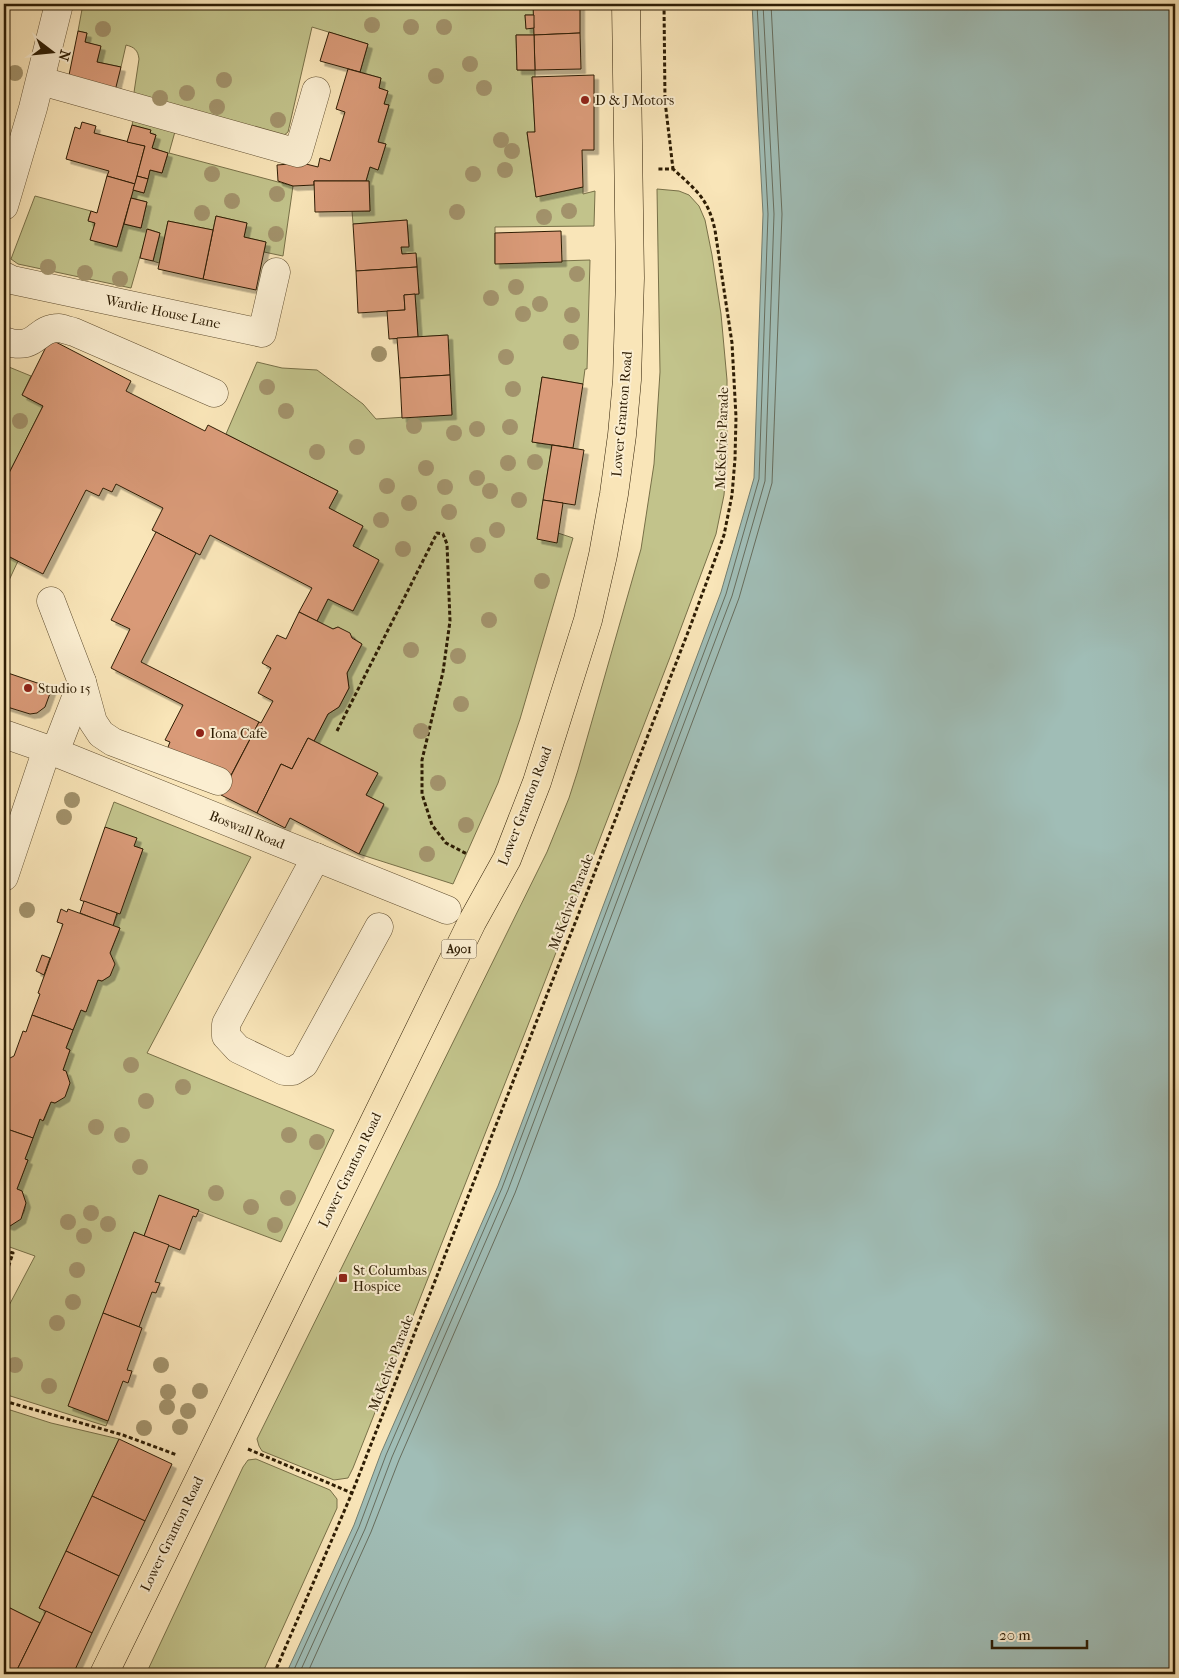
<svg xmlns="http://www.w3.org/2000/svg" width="1179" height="1678" font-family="'IM FELL French Canon',serif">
<defs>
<filter id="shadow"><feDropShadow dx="4.5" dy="4.5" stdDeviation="0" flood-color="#0004"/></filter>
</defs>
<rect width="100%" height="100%" fill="#f9e5b8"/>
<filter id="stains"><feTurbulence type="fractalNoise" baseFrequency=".004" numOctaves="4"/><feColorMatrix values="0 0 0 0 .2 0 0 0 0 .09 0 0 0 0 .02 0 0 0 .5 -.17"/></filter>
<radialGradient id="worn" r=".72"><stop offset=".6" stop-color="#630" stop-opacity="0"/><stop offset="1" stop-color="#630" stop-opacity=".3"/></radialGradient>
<g fill="#c2c38b" stroke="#787048">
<path d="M83,4H533L534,15H525L526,28H534V35H516L517,70H535V77H532L535,132L527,133L536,197L583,187V194L595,191L594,226L495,227V263L590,260L587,369H585L583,384L542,377L532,442L552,445L537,539L557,542L558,533L573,538L520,719L498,783L453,884L359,854L384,805L366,795L378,773L314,741L328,714L339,707L349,688L347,673L362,644L338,627L333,629L317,621L328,599L353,611L379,560L353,546L363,526L329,508L338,491L226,434L257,362L282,368L317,370L363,404L376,419L452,414L447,335L418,337L415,294L419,293L416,254H402L401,247L409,246L407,220L353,224L352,211H370L369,181H366L370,167L378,170L386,144L378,142L389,105L384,104L388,91L379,88L381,78L360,72L368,44L312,27L288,132L283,136L133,99L139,59C138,50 134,47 126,45L121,67L97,62L100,46L85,42L87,33L78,31Z"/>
<path d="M134,117L176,128L169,153L293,186L283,256L264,252L266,242L244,237L247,223L216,216L213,230L168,221L159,263L153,261L160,233L148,229L131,288L18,264L11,259L35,196L91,211L88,220L95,223L91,240L117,247L124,224L141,228L147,202L131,198L133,190L144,193L150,170L162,173L168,153L152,148L156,135L150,133V130L132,125Z"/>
<path d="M657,189L679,191L689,195L699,206L705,220L712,255L721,314L727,380V459L724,495L716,534L672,652L528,1025L353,1468L348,1478L334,1480L262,1451L259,1446L257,1439L547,852L569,798L578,770L641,549L654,464L660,372Z"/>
<path d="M4,365L31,376L22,395L43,406L6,479L4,478Z"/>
<path d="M4,554L18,561L4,591Z"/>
<path d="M114,802L251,857L147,1053L334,1130L281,1242L159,1196L144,1236L134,1232L69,1405L108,1421L106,1426L4,1394V1315L35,1256L4,1245V1224L10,1226C26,1215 28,1209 22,1191L17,1189L28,1160L25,1159L40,1119L44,1120L51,1102L55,1103C69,1094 71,1087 66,1072L63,1070L70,1050L66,1048L81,1010L85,1012L98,980L102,981L110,976L114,964L110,953L120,928L113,926L143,849L134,846L105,827Z"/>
<path d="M4,1408L51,1423L119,1439L39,1608L46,1611L40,1623L4,1605Z"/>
<path d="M256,1459L330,1490L337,1499V1508L262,1674H146L243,1467L248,1460Z"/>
</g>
<path fill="#a0bdb6" stroke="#727d6f" d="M752,4H1175V1674H286L354,1525L381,1453L498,1186L721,592L754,478L763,214Z"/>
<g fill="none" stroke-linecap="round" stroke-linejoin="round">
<g stroke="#676d5d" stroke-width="1">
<path d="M292,1674L359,1527L386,1455L502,1188L726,594L759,479L768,214L757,4"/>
<path d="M299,1674L365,1529L392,1457L508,1190L732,596L765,481L774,214L763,4"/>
<path d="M307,1674L371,1532L399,1460L515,1193L739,598L772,483L782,214L771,4"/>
</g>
</g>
<g fill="#d99a78" stroke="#2e1d04" filter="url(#shadow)">
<path d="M533,4H580V33L534,35Z"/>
<path d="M525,15H534V28L526,29Z"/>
<path d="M78,31L87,33L85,42L101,46L97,62L121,67L115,91L68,80Z"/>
<path d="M329,32L368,44L360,72L320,61Z"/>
<path d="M580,33L581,69L535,70L534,35Z"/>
<path d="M516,35H534L535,70H517Z"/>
<path d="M348,69L381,78L379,88L388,91L384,104L389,105L378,142L386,144L378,170L370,167L366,181H314V185L293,186L278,181L277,165L302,163L318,167L320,158L330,161L345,112L336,109Z"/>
<path d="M594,75V150H582L583,187L536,197L527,132H535L532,77Z"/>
<path d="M82,122L96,126L94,133L145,146L135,184L107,176L109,171L66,159L75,127L80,129Z"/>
<path d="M132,125L151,130L150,133L156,135L152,148L168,153L162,173L150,170L148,179L137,176L145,146L127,142Z"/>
<path d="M107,176L135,184L117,247L90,240L95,223L88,221L91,211L97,213Z"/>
<path d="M137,176L148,179L144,193L133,190Z"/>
<path d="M314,181H369L370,211L315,212Z"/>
<path d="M131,198L147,202L141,228L124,224Z"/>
<path d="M216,216L247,223L244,237L266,242L256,290L203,279Z"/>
<path d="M407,220L409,247H401L402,254L416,253L417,267L356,271L353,224Z"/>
<path d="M168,221L213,230L203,279L158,269Z"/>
<path d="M147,229L160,233L153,261L140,258Z"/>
<path d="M561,231L562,262L495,264V233Z"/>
<path d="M417,267L419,294L404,295L405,310L358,313L356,271Z"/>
<path d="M415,294L418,337L389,339L387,311L405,310L404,295Z"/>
<path d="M448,335L450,375L400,378L397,338Z"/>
<path d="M50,339L131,381L126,391L205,431L208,425L338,491L329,508L363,526L353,546L379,560L353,611L328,599L317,621L299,612L312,588L210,535L200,555L152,530L163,508L116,484L112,492L103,488L99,496L86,490L43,574L4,554V478L6,479L43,406L22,395Z"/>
<path d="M450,375L452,415L402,418L400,378Z"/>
<path d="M542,377L583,384L573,448L532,442Z"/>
<path d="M552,445L584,450L575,505L543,500Z"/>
<path d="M543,500L563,503L557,543L537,539Z"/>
<path d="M156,532L196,553L141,662L259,722L229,779L166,752L170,742L165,740L183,705L111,668L130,629L111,620Z"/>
<path d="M299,612L333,629L338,627L350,633L352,638L362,644L347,673L349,688L339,707L328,714L314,741L308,738L292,769L281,764L257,813L221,795L259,722L261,723L273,701L258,693L271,668L262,663L277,635L286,639Z"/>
<path d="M5,672L52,688L45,707L37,713L30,714L4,706Z"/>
<path d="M308,738L378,773L366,795L384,804L359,854L290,818L285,828L257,813L281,764L292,769Z"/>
<path d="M105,827L137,838L134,846L143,849L120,914L80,900Z"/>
<path d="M84,901L117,913L113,926L80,913Z"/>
<path d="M61,909L67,912L68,909L120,928L110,953L115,964L110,976L102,981L98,980L86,1012L81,1010L73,1030L32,1015L40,994L38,993L63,924L57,922Z"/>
<path d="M42,955L50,958L44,975L36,971Z"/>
<path d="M32,1015L73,1030L66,1048L70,1050L63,1070L66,1071L70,1083L65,1097L55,1103L51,1102L43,1121L40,1119L33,1138L4,1128V1083L6,1076L4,1072V1064L6,1060L14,1056L23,1031L26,1032Z"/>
<path d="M4,1128L33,1138L25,1159L28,1160L17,1189L22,1191L26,1203L21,1219L10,1226L4,1224Z"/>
<path d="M159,1195L199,1210L196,1217L193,1216L180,1250L144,1236Z"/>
<path d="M134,1232L169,1245L155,1282L160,1283L156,1293L152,1292L139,1327L103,1313Z"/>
<path d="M103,1313L142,1328L127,1370L132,1371L128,1383L123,1381L108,1421L68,1406Z"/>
<path d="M119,1439L172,1464L145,1521L92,1496Z"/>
<path d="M92,1496L145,1521L119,1576L66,1551Z"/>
<path d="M66,1551L119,1576L92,1633L39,1608Z"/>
<path d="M4,1605L40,1623L15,1674L4,1669Z"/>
<path d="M46,1611L92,1633L73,1674H15Z"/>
</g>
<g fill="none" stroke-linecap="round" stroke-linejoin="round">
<g stroke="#614f31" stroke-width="29">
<g id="minor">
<path d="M41,81L298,153L316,91"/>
<path d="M4,206L33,108L59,4"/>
<path d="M4,276L12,280L262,333L276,272"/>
<path d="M4,341C38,352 34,328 59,328C64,329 70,331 74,332L214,393"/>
<path d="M51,601L82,682L55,752"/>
<path d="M82,682L93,722L101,734L113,742L218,781"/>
<path d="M4,734L47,749L4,877"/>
<path d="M47,749L447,910"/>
<path d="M316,857L226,1024V1036L238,1049L284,1071H293L304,1064L379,927"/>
</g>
</g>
<g stroke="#2e1d04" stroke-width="29">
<path id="major" d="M104,1674L472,922L507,859L537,782L588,620L603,555L614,494L622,435L627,380L630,278L626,4"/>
</g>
<g stroke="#2e1d04" stroke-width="3" stroke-dasharray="4 2.5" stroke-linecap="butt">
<path d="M664,4L665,101L673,169"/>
<path d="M337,731L437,533L443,534L447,544L450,621L443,672L422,760V794L432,825L446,843L467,854"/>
<path d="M4,1250L13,1253L4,1280"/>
<path d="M4,1401L123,1435L177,1455"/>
<path d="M248,1449L352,1493"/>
<path d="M274,1674L352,1493L577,918L690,627L724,535L732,495L735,459L736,417L732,343L715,230C708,198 696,190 673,169H658"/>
</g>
<use href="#minor" stroke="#fbeed1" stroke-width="28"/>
<use href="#major" stroke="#f9e5b8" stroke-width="28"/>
</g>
<g fill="#a2926b">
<circle cx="372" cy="25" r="8"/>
<circle cx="411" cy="27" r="8"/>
<circle cx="444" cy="27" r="8"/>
<circle cx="103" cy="29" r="8"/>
<circle cx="470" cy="64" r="8"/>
<circle cx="15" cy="73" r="8"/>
<circle cx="436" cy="76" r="8"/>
<circle cx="224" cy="80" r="8"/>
<circle cx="484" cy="88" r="8"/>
<circle cx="187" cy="93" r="8"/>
<circle cx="160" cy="98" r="8"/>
<circle cx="217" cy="107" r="8"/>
<circle cx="278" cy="120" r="8"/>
<circle cx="501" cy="140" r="8"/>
<circle cx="512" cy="151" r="8"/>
<circle cx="505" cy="170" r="8"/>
<circle cx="212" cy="174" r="8"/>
<circle cx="473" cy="174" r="8"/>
<circle cx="277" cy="194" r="8"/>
<circle cx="232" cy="201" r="8"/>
<circle cx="569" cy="211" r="8"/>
<circle cx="457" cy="212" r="8"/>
<circle cx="202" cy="213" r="8"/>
<circle cx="544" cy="217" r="8"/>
<circle cx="276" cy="234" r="8"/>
<circle cx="48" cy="267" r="8"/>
<circle cx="85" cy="273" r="8"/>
<circle cx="577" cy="274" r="8"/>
<circle cx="120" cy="279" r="8"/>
<circle cx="516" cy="287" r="8"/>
<circle cx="491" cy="298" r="8"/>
<circle cx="540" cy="304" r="8"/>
<circle cx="523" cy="314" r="8"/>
<circle cx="572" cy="315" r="8"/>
<circle cx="571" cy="342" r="8"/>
<circle cx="379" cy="354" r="8"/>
<circle cx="506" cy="357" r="8"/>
<circle cx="267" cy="387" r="8"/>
<circle cx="513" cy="389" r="8"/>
<circle cx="286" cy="411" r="8"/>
<circle cx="20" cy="421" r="8"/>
<circle cx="414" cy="426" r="8"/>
<circle cx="510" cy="427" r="8"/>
<circle cx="477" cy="429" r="8"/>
<circle cx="454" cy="433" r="8"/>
<circle cx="357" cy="447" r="8"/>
<circle cx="317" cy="452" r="8"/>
<circle cx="535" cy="462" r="8"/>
<circle cx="508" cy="463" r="8"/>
<circle cx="426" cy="468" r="8"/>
<circle cx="477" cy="478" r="8"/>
<circle cx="387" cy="486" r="8"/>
<circle cx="445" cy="487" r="8"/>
<circle cx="490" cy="491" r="8"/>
<circle cx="519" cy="500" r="8"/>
<circle cx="409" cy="503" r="8"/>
<circle cx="449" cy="512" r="8"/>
<circle cx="381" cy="520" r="8"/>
<circle cx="497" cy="530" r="8"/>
<circle cx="478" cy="545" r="8"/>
<circle cx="403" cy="549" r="8"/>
<circle cx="542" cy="581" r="8"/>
<circle cx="489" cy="620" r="8"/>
<circle cx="411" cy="650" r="8"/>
<circle cx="458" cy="656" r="8"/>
<circle cx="461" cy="704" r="8"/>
<circle cx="421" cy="731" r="8"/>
<circle cx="438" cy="783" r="8"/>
<circle cx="72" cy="800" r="8"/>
<circle cx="64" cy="817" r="8"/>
<circle cx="466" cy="825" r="8"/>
<circle cx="427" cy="854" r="8"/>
<circle cx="27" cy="910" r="8"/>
<circle cx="131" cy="1065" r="8"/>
<circle cx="183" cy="1087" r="8"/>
<circle cx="146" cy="1101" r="8"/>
<circle cx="96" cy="1127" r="8"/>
<circle cx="122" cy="1135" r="8"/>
<circle cx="289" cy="1135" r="8"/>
<circle cx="317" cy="1142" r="8"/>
<circle cx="140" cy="1167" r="8"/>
<circle cx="216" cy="1193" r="8"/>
<circle cx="288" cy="1198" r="8"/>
<circle cx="251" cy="1207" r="8"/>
<circle cx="91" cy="1213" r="8"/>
<circle cx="68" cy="1222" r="8"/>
<circle cx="108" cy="1224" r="8"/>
<circle cx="275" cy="1225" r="8"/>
<circle cx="84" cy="1236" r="8"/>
<circle cx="77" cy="1270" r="8"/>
<circle cx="73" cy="1302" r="8"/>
<circle cx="57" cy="1323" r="8"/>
<circle cx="15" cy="1365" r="8"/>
<circle cx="161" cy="1365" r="8"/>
<circle cx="49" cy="1386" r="8"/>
<circle cx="200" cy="1391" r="8"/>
<circle cx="168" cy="1392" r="8"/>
<circle cx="167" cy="1407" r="8"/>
<circle cx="188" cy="1411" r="8"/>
<circle cx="180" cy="1427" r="8"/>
<circle cx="144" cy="1428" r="8"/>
</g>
<g fill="#8f2418" stroke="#fbeed1" stroke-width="2">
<circle cx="585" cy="100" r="5"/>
<circle cx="28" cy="688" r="5"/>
<circle cx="200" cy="733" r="5"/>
<rect x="338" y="1273" width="10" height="10" rx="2.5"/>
</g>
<g text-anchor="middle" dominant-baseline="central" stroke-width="4" stroke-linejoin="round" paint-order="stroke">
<rect fill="#fbeed1" stroke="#6c5c42" stroke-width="1" x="441.5" y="939.5" width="35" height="19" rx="4"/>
<g font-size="12" font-weight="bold" fill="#2e1d04">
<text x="459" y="949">A901</text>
</g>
<g font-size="14" fill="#2e1d04" stroke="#fbeed1" text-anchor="start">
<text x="595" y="100">D &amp; J Motors</text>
<text x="38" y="688">Studio 15</text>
<text x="210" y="733">Iona Cafe</text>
<text x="353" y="1270">St Columbas<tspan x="353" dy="16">Hospice</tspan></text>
</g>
<g font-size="14" fill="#2e1d04" stroke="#fbeed1">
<text transform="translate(163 312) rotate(12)">Wardie House Lane</text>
<text transform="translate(622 414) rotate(-85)">Lower Granton Road</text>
<text transform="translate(722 438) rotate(-88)">McKelvie Parade</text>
<text transform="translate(525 806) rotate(-69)">Lower Granton Road</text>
<text transform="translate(247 830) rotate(22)">Boswall Road</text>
<text transform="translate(571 902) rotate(-69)">McKelvie Parade</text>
<text transform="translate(350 1170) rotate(-64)">Lower Granton Road</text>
<text transform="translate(391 1363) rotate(-69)">McKelvie Parade</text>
<text transform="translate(172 1534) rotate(-64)">Lower Granton Road</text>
</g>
</g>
<rect width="1179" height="1678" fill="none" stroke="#f9e5b8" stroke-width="20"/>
<rect x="5" y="5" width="1169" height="1668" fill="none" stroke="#2e1d04" stroke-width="2.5"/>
<rect x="10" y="10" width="1159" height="1658" fill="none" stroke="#2e1d04"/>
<g transform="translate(52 52) rotate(106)" stroke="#fbeed1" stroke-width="4" paint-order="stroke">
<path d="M0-4L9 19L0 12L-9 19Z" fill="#2e1d04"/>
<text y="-8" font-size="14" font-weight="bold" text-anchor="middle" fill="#2e1d04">N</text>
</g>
<path d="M992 1640v8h95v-8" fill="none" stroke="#2e1d04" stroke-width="2.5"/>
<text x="999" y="1640" font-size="15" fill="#2e1d04" stroke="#fbeed1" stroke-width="4" paint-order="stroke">20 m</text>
<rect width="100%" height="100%" filter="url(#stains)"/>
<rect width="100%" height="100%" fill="url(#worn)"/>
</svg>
